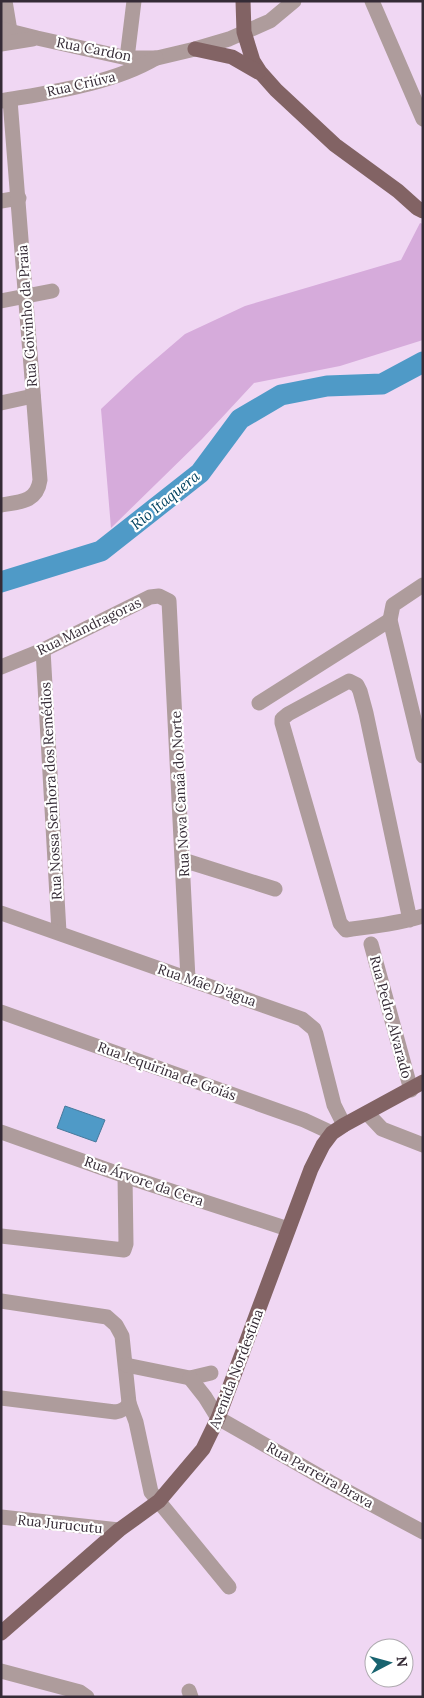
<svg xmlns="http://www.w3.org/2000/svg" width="424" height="1698" font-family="Lora,serif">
<rect width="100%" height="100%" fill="#f0d7f3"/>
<path fill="#d6abdb" d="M420,223L423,224V340L340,366L254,383L202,439L111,528L101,409L136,376L185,334L245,306L401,260Z"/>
<path fill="#4f9ac7" stroke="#47799c" d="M65,1106L105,1120L96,1142L57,1128Z"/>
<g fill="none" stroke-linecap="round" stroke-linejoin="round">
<path stroke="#4f9ac7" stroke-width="21" d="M1,582L101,551L200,473L240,419L281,395L327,386L382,384L423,362"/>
<g stroke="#ae9c9c" stroke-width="15">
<path d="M5,1L10,31"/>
<path d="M372,1L423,119"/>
<path d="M1,29L37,38L127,58H157L195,49L229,39L270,21L294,1"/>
<path d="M1,44L32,39"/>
<path d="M127,58L134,1"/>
<path d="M1,101C51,92 112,84 156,58"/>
<path d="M1,201L19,198"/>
<path d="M1,301L52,291"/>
<path d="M1,403L33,396"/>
<path d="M1,505C20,502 37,502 40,480L10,100"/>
<path d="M423,585L393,605L390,620L423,756"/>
<path d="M43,650L59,932"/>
<path d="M1,667L43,650L150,597L159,596L169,601L188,979"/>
<path d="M259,703L390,620"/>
<path d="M183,860L275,889"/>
<path d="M1,913L302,1019L314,1029L316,1034L334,1105L344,1125"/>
<path d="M410,920L366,713L360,691L357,685L349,681L288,714L282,719V723L340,923L346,930L352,929C376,926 400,923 423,916"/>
<path d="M371,944L411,1090"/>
<path d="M1,1012L304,1120L332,1133"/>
<path d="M367,1113L382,1129L423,1145"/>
<path d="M1,1132L125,1176L288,1229"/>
<path d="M1,1236L124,1250L126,1244L125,1176"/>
<path d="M1,1301L107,1317L116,1325L122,1336L129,1403C126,1409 122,1411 115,1412L1,1398"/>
<path d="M126,1365L190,1378L211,1373"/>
<path d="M190,1378L205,1397L218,1418L330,1482L423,1532"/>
<path d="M129,1403L136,1422L151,1492L229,1587"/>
<path d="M1,1517L119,1530"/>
<path d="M1,1671L80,1692L87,1697"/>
<path d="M189,1691L191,1697"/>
</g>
<g stroke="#826364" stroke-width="15">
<path d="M243,1L244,32L253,61L260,72L276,90L335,145L398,191L417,208L423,211"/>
<path d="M195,49L232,57L258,72"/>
<path d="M1,1633L119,1530L159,1501L203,1449L218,1418L311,1169L323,1145L332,1133L344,1125L423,1082"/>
</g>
</g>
<g text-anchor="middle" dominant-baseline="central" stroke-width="4.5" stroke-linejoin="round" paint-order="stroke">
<g font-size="14" fill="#352b36" stroke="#fff">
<text transform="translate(94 49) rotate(11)">Rua Cardon</text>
<text transform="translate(81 84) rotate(-13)">Rua Criúva</text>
<text transform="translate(27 316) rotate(-94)">Rua Goivinho da Praia</text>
<text transform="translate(89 626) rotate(-26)">Rua Mandragoras</text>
<text transform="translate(51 791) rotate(-93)">Rua Nossa Senhora dos Remédios</text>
<text transform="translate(180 794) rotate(-93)">Rua Nova Canaã do Norte</text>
<text transform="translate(207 985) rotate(19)">Rua Mãe D'água</text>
<text transform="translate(391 1017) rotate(75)">Rua Pedro Alvarado</text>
<text transform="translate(167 1071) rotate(20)">Rua Jequirina de Goiás</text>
<text transform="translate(144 1181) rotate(19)">Rua Árvore da Cera</text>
<text transform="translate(236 1369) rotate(-69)">Avenida Nordestina</text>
<text transform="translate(320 1475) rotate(29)">Rua Parreira Brava</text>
<text transform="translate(60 1524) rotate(6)">Rua Jurucutu</text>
</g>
<g font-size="15" font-style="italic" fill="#004260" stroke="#fff">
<text transform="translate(165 500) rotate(-39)">Rio Itaquera</text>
</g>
</g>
<rect width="424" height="1698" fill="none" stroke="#352b36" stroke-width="5"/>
<g transform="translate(389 1663) rotate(84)"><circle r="24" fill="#ffffff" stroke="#aeaaaf"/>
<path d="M0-4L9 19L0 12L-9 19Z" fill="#18636f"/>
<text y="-8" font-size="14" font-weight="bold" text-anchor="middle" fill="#352b36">N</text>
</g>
</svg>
